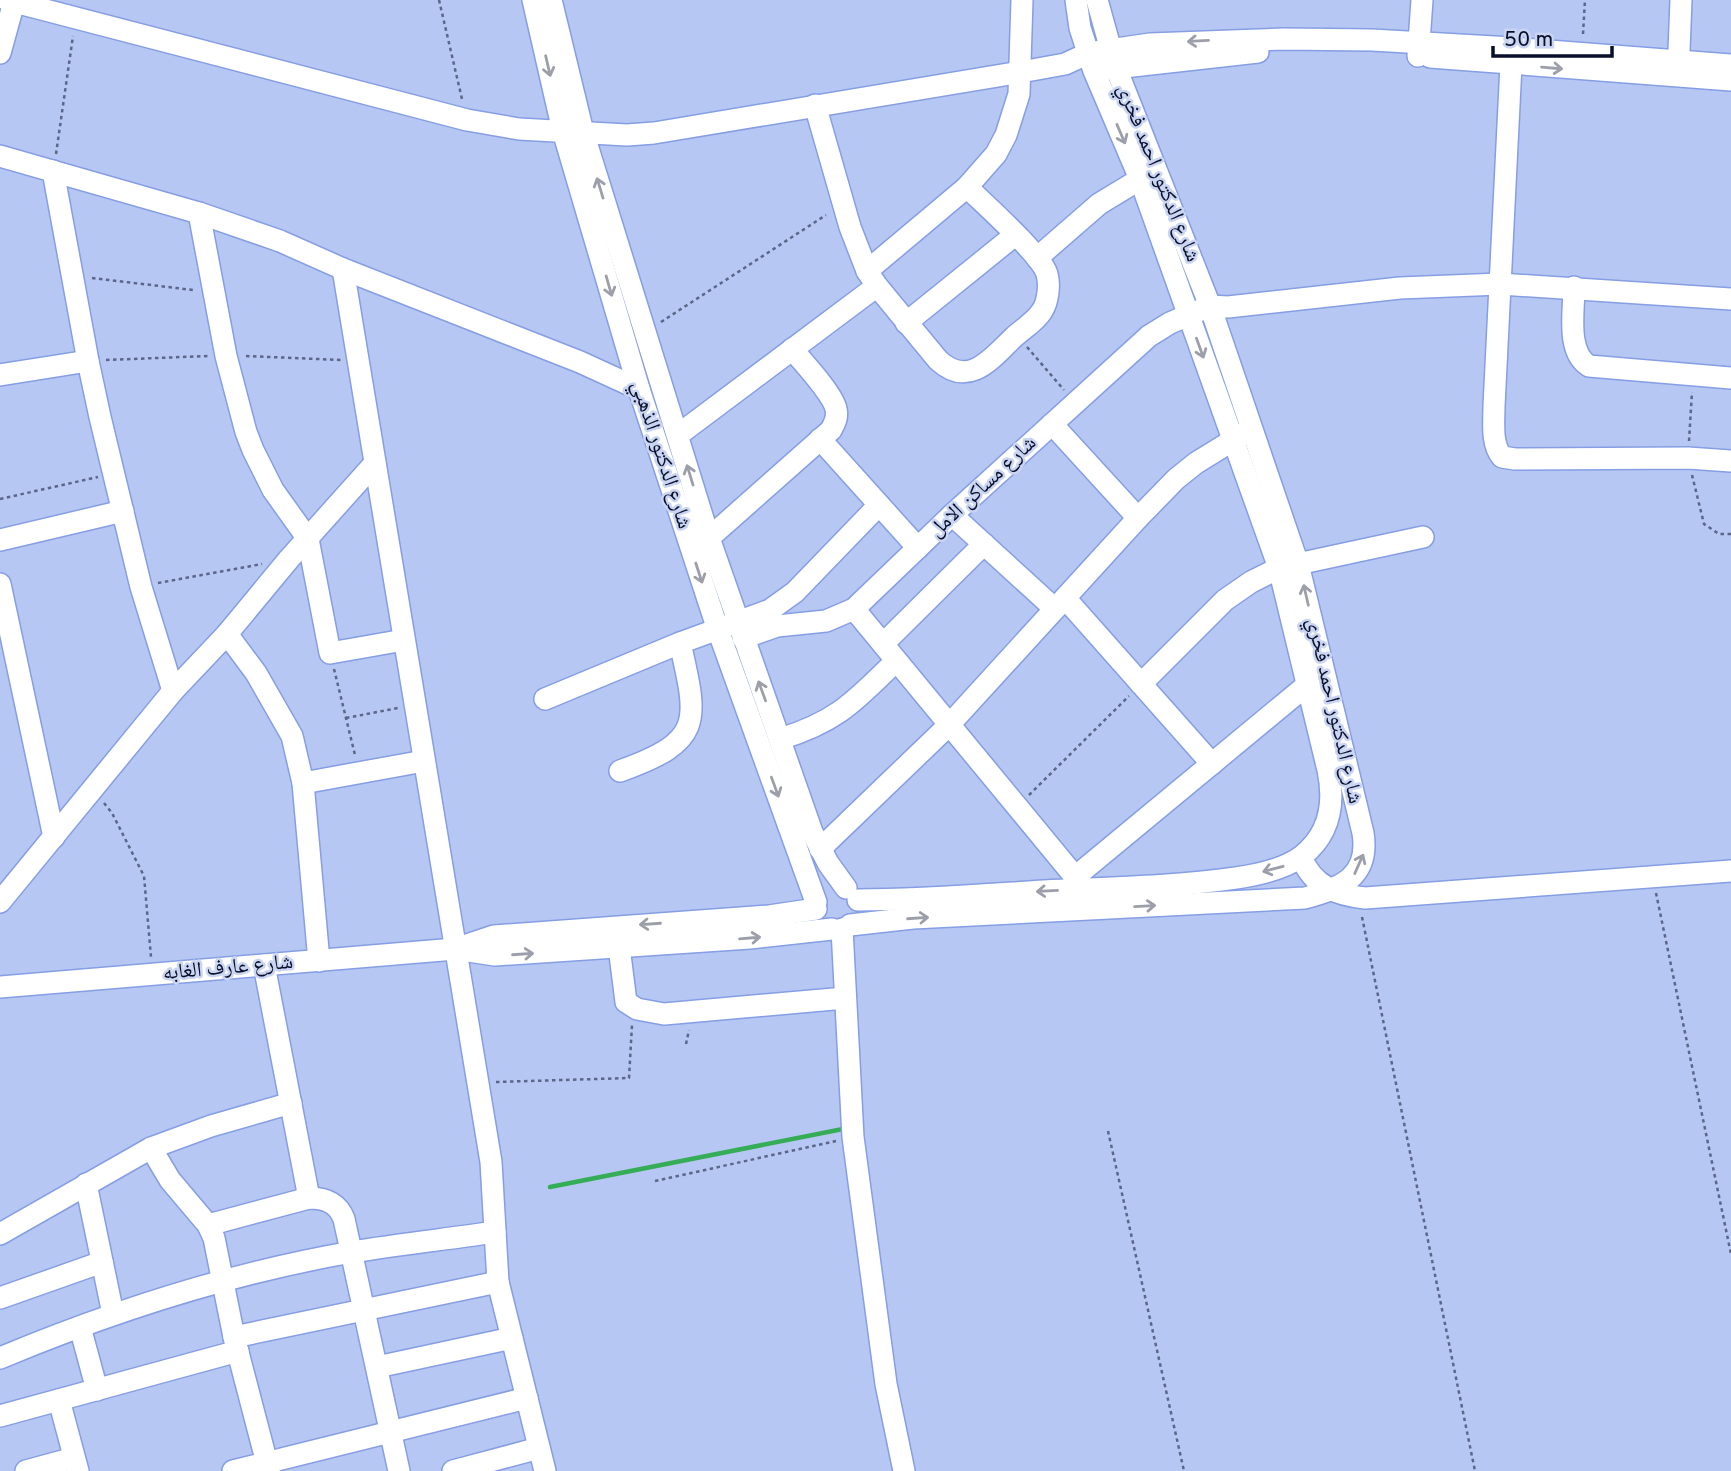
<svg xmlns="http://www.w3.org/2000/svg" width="1731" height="1471" font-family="Overpass,'Noto Naskh Arabic',sans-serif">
<rect width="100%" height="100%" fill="#b7c7f3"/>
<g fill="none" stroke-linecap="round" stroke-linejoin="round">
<path stroke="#35ad57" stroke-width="4.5" d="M550,1187L848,1128"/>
<g stroke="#859ee4" stroke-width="24">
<g id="minor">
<path d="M7,0L467,120L519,129L627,135L654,133L1021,72L1065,64L1089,53L1150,44L1284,39L1372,40L1512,48L1731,65"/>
<path d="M533,0L563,131L639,389L718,630L816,902"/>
<path d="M551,0L583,132L709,538L812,832L828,863L846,888"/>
<path d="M0,53L14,2"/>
<path d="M1418,56L1422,0"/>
<path d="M1430,57L1731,80"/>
<path d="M1511,65L1494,406C1494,422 1491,444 1502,457L1515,459L1688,458L1731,461"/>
<path d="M1106,69L1258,52"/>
<path d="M1678,75L1681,0"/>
<path d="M815,105L850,227L867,271L877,286L938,360C969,389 992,358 1014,337C1023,329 1036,321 1042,311C1048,302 1050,285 1047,274C1041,254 984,204 967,187"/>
<path d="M0,156L199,213L280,241L343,269L580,362L639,389"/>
<path d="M53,171L88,361L100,417L141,587L173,691"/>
<path d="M199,213L226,356L246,432L253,450L273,490L308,539L330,653L404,640"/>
<path d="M1037,258L1099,204L1150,173"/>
<path d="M343,269L491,1162L498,1282L545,1471"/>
<path d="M867,271L967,187L996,154L1006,135L1019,94L1022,0"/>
<path d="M1574,287C1574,311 1566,352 1589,366L1731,378"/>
<path d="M906,323L1015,235"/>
<path d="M0,375L88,361"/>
<path d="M1052,424L1138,518"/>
<path d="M678,435L877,286"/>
<path d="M820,439L918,548"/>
<path d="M952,515L1055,609"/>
<path d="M709,538L831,430C835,423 838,417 836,409C833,394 803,362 792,349"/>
<path d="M0,540L123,511"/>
<path d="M0,584L54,837"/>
<path d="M1065,598L1212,764"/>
<path d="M854,609L1085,889"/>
<path d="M227,634L256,673L292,736L303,783L319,961"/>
<path d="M743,638L777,626L826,621L854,609L952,515L1149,336L1170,323L1210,306L1228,307L1400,288L1500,284L1731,299"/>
<path d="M883,644L984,544"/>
<path d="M1141,684L1225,600L1251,582L1279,568L1423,537"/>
<path d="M545,699L680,643L770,610L795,592L879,505"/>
<path d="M780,739C837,722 855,701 896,661"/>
<path d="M620,771C704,741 698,722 680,643"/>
<path d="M303,783L424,761"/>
<path d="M820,849L949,725L1138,518L1176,479L1196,463L1243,434"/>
<path d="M1301,857C1313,886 1336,895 1365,898L1731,871"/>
<path d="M1075,877L1307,685"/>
<path d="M858,900C920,900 982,895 1044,891C1108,888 1173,887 1236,878C1257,875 1285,869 1302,856C1330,834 1335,803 1328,770L1279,568L1140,179L1094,71L1080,28L1076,0"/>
<path d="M0,902L173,691L227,634L289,559L375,463"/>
<path d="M850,925L913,918L1305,898C1341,888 1370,877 1363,833L1298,564L1210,306L1116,68L1097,0"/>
<path d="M842,929L853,1137L886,1384L904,1471"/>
<path d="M619,947L626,1002L637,1009L664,1014L845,998"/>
<path d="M455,949L494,936L769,916L816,909"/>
<path d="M264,965L309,1198"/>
<path d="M0,987L455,949L495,955L750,938L832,929"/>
<path d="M151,1148L170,1180L208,1225L214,1238L234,1337L269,1471"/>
<path d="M86,1184L113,1314"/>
<path d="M208,1225L309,1198C326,1198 338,1203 344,1219L399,1471"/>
<path d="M0,1234L151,1148L211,1126L291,1103"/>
<path d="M0,1298L102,1262"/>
<path d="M80,1327L97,1390"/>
<path d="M234,1337L498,1282"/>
<path d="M0,1358C113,1311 231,1273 352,1252C400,1244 448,1239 495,1232"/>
<path d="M377,1367L512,1338"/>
<path d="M59,1400L78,1471"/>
<path d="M0,1416L238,1351"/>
<path d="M26,1471L74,1458"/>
<path d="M233,1471L527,1398"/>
<path d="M453,1471L539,1448"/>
</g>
</g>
<g stroke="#5b6688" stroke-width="2.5" stroke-dasharray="3.5 3.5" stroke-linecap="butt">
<path d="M439,0L462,99"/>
<path d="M1583,34L1585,0"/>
<path d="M56,154L73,36"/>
<path d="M92,278L193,290"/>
<path d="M661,322L826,215"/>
<path d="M1027,347L1064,390"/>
<path d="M246,356L341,360"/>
<path d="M106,360L208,356"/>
<path d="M1689,441L1692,392"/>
<path d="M1692,475L1704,524L1719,534H1731"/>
<path d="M0,499L98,477"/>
<path d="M158,583L262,564"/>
<path d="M334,669L355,755"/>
<path d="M346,718L398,708"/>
<path d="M1029,795L1129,696"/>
<path d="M104,803L112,813L144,876L151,957"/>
<path d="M1656,893L1731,1254"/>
<path d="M1362,917L1475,1471"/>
<path d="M686,1044L689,1030"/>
<path d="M496,1082L629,1078L632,1025"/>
<path d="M1108,1131L1184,1471"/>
<path d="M655,1181L836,1141"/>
</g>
<use href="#minor" stroke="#fff" stroke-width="21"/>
</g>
<defs><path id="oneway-shaft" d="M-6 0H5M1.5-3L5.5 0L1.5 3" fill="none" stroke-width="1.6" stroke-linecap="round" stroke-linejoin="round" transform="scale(1.75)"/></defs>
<g stroke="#9c9fa9">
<use href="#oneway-shaft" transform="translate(1198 41) rotate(177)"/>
<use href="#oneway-shaft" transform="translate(548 66) rotate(77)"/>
<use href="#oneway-shaft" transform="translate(1552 68) rotate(5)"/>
<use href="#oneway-shaft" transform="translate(1121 134) rotate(67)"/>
<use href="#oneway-shaft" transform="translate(600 188) rotate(-107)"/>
<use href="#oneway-shaft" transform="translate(609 286) rotate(74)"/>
<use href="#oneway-shaft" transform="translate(1200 348) rotate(70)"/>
<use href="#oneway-shaft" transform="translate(690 475) rotate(-107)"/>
<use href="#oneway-shaft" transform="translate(699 573) rotate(72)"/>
<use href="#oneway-shaft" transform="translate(1306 595) rotate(-103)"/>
<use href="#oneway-shaft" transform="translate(762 691) rotate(-110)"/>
<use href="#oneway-shaft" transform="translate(775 787) rotate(70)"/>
<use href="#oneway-shaft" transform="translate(1359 864) rotate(-66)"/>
<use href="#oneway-shaft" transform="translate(1273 869) rotate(165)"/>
<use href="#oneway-shaft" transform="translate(1047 891) rotate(177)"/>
<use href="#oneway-shaft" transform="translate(1145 906) rotate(-3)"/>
<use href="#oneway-shaft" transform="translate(918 918) rotate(-4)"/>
<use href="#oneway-shaft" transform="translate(650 924) rotate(176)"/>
<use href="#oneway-shaft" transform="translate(750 938) rotate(-5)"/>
<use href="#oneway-shaft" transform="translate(523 954) rotate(-4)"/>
</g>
<g text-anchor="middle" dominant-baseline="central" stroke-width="5" stroke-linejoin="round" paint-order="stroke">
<g font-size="21" fill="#080f28" stroke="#c9d5f2">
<text transform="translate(1158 173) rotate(68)">شارع الدكتور احمد فخري</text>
<text transform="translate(661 455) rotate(72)">شارع الدكتور الذهبي</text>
<text transform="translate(983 487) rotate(-43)">شارع مساكن الامل</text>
<text transform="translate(1334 711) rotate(77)">شارع الدكتور احمد فخري</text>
<text transform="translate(228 968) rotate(-5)">شارع عارف الغابه</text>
</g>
</g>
<path d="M1493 46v10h119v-10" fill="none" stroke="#080f28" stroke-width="3.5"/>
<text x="1504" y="46" font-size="21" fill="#080f28" stroke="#c9d5f2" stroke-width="5" paint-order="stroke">50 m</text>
</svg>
